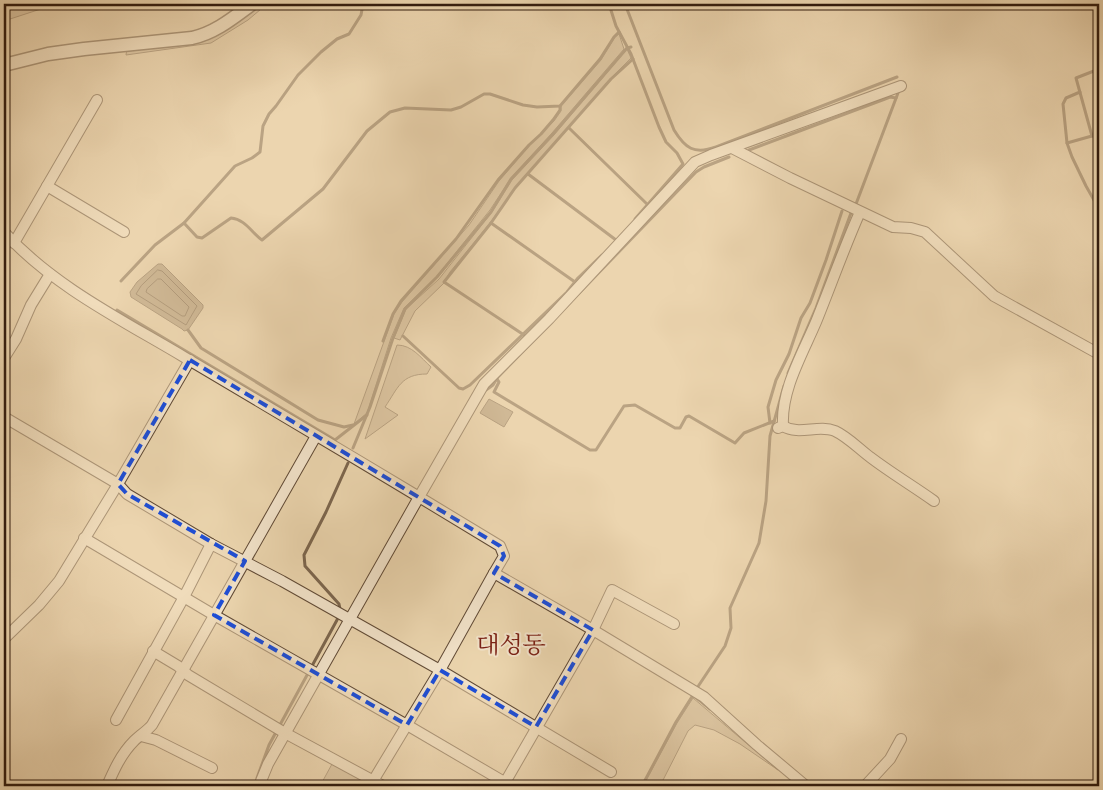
<svg xmlns="http://www.w3.org/2000/svg" width="1103" height="790" font-family="Cardo,'Noto Serif KR',serif">
<rect width="100%" height="100%" fill="#ecd6af"/>
<filter id="stains"><feTurbulence type="fractalNoise" baseFrequency=".004" numOctaves="4"/><feColorMatrix values="0 0 0 0 .2 0 0 0 0 .09 0 0 0 0 .02 0 0 0 .5 -.17"/></filter>
<radialGradient id="worn" r=".72"><stop offset=".6" stop-color="#630" stop-opacity="0"/><stop offset="1" stop-color="#630" stop-opacity=".3"/></radialGradient>
<g fill="#ccb694" stroke="#7f6951">
<path d="M4,4H56L4,21Z"/>
<path d="M260,4H267L248,20L211,43L126,55L127,48L196,40Z"/>
<path d="M619,34L624,49L552,133L511,178L490,210L437,276L404,308L391,338L367,413L354,424L394,314L402,302L469,225L499,181L529,146L554,121L561,111V106L601,60L615,37Z"/>
<path d="M627,49L631,58L611,78L515,188L490,223L450,272L444,283L415,311L400,340L394,338L406,309L439,279L492,212L512,180L554,135Z"/>
<path d="M397,345C412,345 421,358 431,367L427,374C401,374 398,388 385,407L398,415L365,439Z"/>
<path d="M693,698L778,770L740,744L714,730L695,725L688,731L660,786H643L677,723Z"/>
<path d="M332,764L370,784L368,786H320Z"/>
</g>
<g fill="#ad9778" stroke="#7c664e">
<path d="M158,264H162L203,305V308L188,330L184,331L182,329L131,297L130,292L137,282Z"/>
<path d="M489,399L513,412L504,427L480,413Z"/>
</g>
<g fill="none" stroke-linecap="round" stroke-linejoin="round">
<g stroke="#705a43" stroke-width="1">
<path d="M158,270L162,271L197,306L186,325L136,294L141,286Z"/>
<path d="M158,279H161L189,307L185,316H182L146,292L147,289Z"/>
</g>
<g stroke="#7c664e" stroke-width="3">
<path d="M609,4L616,26L631,54L659,127L666,142L677,153L683,164L635,219"/>
<path d="M625,4L674,130C685,148 694,155 716,147L897,77"/>
<path d="M1080,92L1066,98L1063,104L1067,143L1072,157L1086,186L1099,209"/>
<path d="M569,128L648,205"/>
<path d="M1092,136L1076,78L1099,69"/>
<path d="M1067,143L1099,134"/>
<path d="M749,150L885,99L890,97L896,98"/>
<path d="M528,174L616,240"/>
<path d="M856,204L898,93"/>
<path d="M184,223L235,166L252,158L260,152L263,126L269,114L276,106L298,75L321,52L337,39L349,34L361,15L363,4"/>
<path d="M491,223L575,282"/>
<path d="M121,281L155,245L184,223L197,237L202,238L231,218C245,219 252,233 262,240L323,189L367,131L390,112L405,108L451,110L461,107L484,94H490L523,105L537,107L560,106L600,59L614,37L619,32"/>
<path d="M117,310L335,440L367,415"/>
<path d="M188,330L201,348L318,420L344,427L353,425"/>
<path d="M524,335L444,282L491,223L515,188L611,79L633,59"/>
<path d="M403,336L459,388L463,389L470,385L567,292L578,278L602,255"/>
<path d="M383,341L393,314L401,301L456,239L498,180L529,145L541,134L553,120L560,110V106"/>
<path d="M788,373L816,308L851,213"/>
<path d="M497,379L499,382L494,392L590,450H596L624,406L635,405L675,428H680L686,417L689,416L735,443L744,433L774,421"/>
<path d="M486,390L493,385L498,377L696,172L704,167L729,157"/>
<path d="M770,423L768,407L776,380L789,354L801,318L810,303L826,260L842,211"/>
<path d="M353,448L370,407L393,338L405,309L437,277L491,212L511,179L553,134L627,48L631,47"/>
<path d="M697,688L725,646L731,628L730,608L759,543L766,501L770,436L784,386"/>
<path d="M257,778L269,745L337,620L340,609L339,604L305,566L304,555L326,512L348,463"/>
<path d="M642,786L676,722L693,695L710,709"/>
</g>
<g stroke="#604a36" stroke-width="12">
<g id="minor">
<path d="M732,148L790,178L893,227L911,228L925,232L994,296L1099,354"/>
<path d="M47,186L124,232"/>
<path d="M4,232C53,286 122,320 184,357C263,404 341,450 419,497L268,764L259,786"/>
<path d="M14,243L97,100"/>
<path d="M4,358L16,339L31,305L50,274"/>
<path d="M4,417L118,484L127,494L211,544L282,581L440,670L611,772"/>
<path d="M783,426C781,390 802,355 816,322C831,285 844,248 860,212"/>
<path d="M778,428L783,426C799,436 818,424 835,431C848,437 859,449 870,457C891,473 913,486 934,501"/>
<path d="M84,538L214,615L407,725L511,786"/>
<path d="M494,573L593,630L704,697L757,745L806,786"/>
<path d="M4,639L39,605L59,581L118,484L190,360"/>
<path d="M153,651L178,666L188,675L285,733L383,786"/>
<path d="M116,720L184,597L211,544"/>
<path d="M141,736L156,740L212,768"/>
<path d="M107,786C114,770 121,754 134,741C140,735 147,731 152,725L316,436"/>
<path d="M372,786L373,781L440,670L494,573L504,556L500,546L419,497L484,384L549,319L695,162L711,155L901,86"/>
<path d="M503,786L593,630L612,590L674,624"/>
<path d="M865,786L890,759L901,739"/>
</g>
</g>
<g stroke="#604a36" stroke-width="15">
<path id="tertiary" d="M4,65L48,54L84,49L192,38C215,33 233,18 252,4"/>
</g>
<use href="#minor" stroke="#f3e4cb" stroke-width="10"/>
<use href="#tertiary" stroke="#f3e4cb" stroke-width="12"/>
</g>
<path d="M0 0H1103V790H0ZM190,360L500,546L504,556L494,573L593,630L536,727L440,670L407,725L214,615L245,561L127,494L118,484Z" fill="#ecd6af" fill-opacity=".55" fill-rule="evenodd"/>
<path fill="none" stroke="#1d4ed8" stroke-width="4" stroke-dasharray="10 6" stroke-linejoin="round" d="M190,360L500,546L504,556L494,573L593,630L536,727L440,670L407,725L214,615L245,561L127,494L118,484Z"/>
<g text-anchor="middle" dominant-baseline="central" stroke-width="4" stroke-linejoin="round" paint-order="stroke">
<g font-size="24" fill="#7a1f14" stroke="#f3e4cb">
<text x="511" y="645">대성동</text>
</g>
</g>
<rect width="1103" height="790" fill="none" stroke="#ecd6af" stroke-width="20"/>
<rect x="5" y="5" width="1093" height="780" fill="none" stroke="#321c0e" stroke-width="2.5"/>
<rect x="10" y="10" width="1083" height="770" fill="none" stroke="#321c0e"/>
<rect width="100%" height="100%" filter="url(#stains)"/>
<rect width="100%" height="100%" fill="url(#worn)"/>
</svg>
